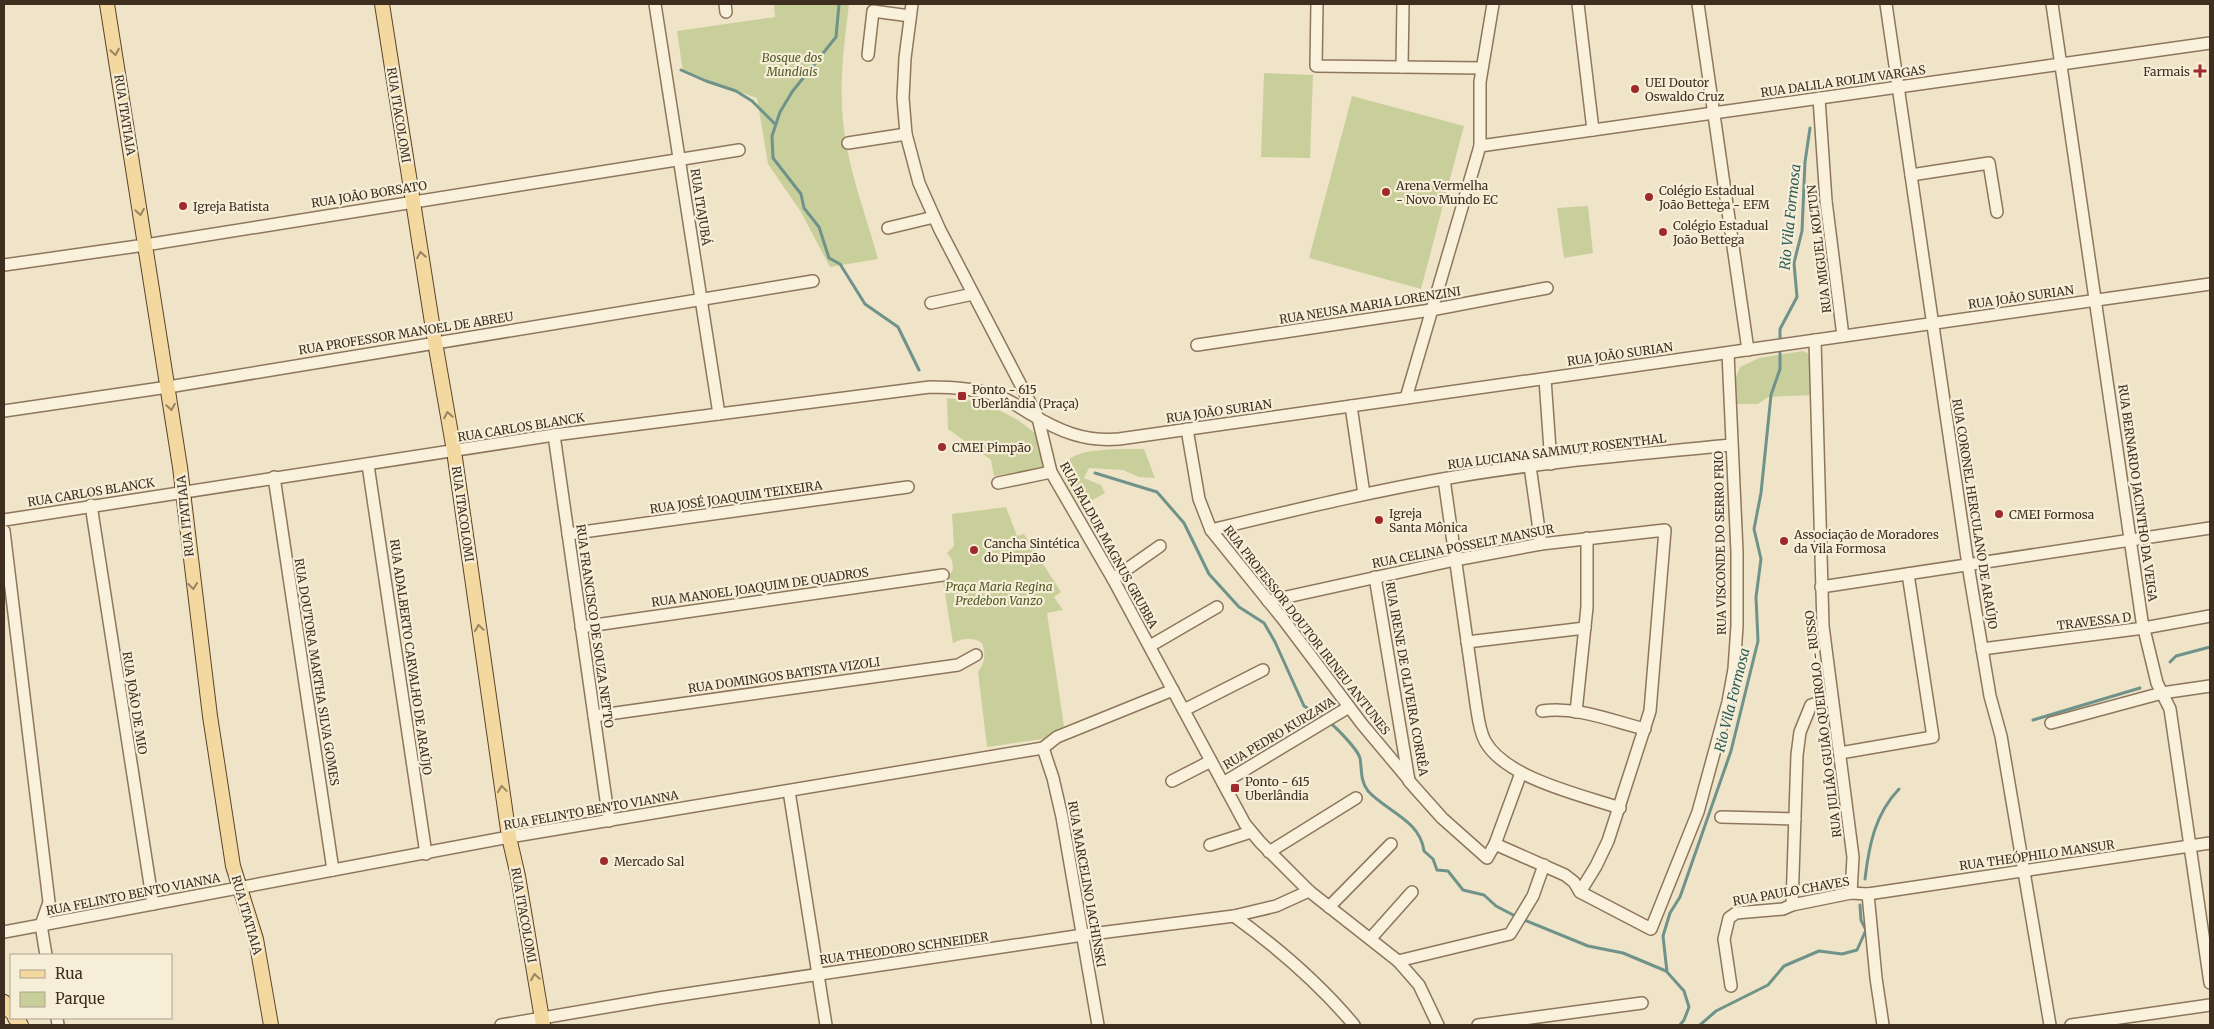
<svg xmlns="http://www.w3.org/2000/svg" width="2214" height="1029" font-family="Merriweather,serif">
<rect width="100%" height="100%" fill="#f0e4c8"/>
<g fill="#c9cf9b">
<path d="M774,4H849C843,52 837,99 847,148C854,185 868,222 878,259L830,267L801,212L768,164L757,98L683,72L677,31L775,17Z"/>
<path d="M1264,73L1313,75L1310,158L1261,157Z"/>
<path d="M1352,96L1464,126L1421,289L1309,258Z"/>
<path d="M1588,206L1593,253L1564,258L1557,208Z"/>
<path d="M1803,351L1808,353L1810,357L1811,395L1768,397L1758,404H1735L1734,382L1740,367L1759,358Z"/>
<path d="M947,398L984,402L1018,420L1039,436L1047,467L994,476L991,460L948,429Z"/>
<path d="M1120,449H1144L1155,478L1139,477L1123,470L1089,468L1084,478L1101,485L1105,493L1080,507C1075,498 1069,489 1065,480C1053,449 1104,450 1120,449Z"/>
<path d="M1006,507L1017,536L1024,534L1061,592L1054,597L1063,610L1047,613L1064,726L1049,738L987,747L978,672C985,662 986,655 982,643C972,637 964,638 953,643L943,582L953,570L952,560L947,553L954,546L952,514Z"/>
</g>
<g fill="none" stroke-linecap="round" stroke-linejoin="round">
<g stroke="#6f938a" stroke-width="3">
<path d="M839,4L836,37L792,92L780,112L772,136L773,158L801,194L804,208L819,227L829,258L840,264L865,304L898,327L919,370"/>
<path d="M681,70L706,81L736,91L752,101L775,124"/>
<path d="M1780,342V329L1797,297L1794,263L1802,231L1805,162L1810,128"/>
<path d="M1095,473L1157,492L1184,523L1209,574L1239,607L1264,623L1275,642L1304,706L1325,719"/>
<path d="M2170,662L2176,656L2210,647"/>
<path d="M2033,720L2140,688"/>
<path d="M1330,723C1337,728 1358,750 1360,758C1362,769 1360,781 1368,791C1386,811 1420,820 1424,851L1433,859L1437,870L1448,871L1463,890L1484,895L1496,906L1517,917"/>
<path d="M1865,879C1869,845 1875,814 1899,789"/>
<path d="M1522,919L1588,946L1623,953L1666,971"/>
<path d="M1680,1025L1684,1020L1689,1007L1684,991L1667,972L1663,936L1670,913L1680,897L1731,751L1758,641L1756,597L1761,559L1754,529L1761,493L1771,395L1780,369V348"/>
<path d="M1700,1025L1716,1011L1768,985L1784,966L1819,951L1842,954L1857,950L1866,930L1861,920L1860,905"/>
</g>
<g stroke="#8d765c" stroke-width="14">
<g id="minor">
<path d="M655,4L719,414"/>
<path d="M725,4L726,12"/>
<path d="M912,4L905,58L903,98L906,134L919,183L940,230L1038,418L1051,472L1113,579L1245,824L1260,842L1309,891L1398,961L1419,985L1438,1025"/>
<path d="M1317,4L1316,66L1482,68"/>
<path d="M1578,4L1593,130"/>
<path d="M1698,4L1748,350"/>
<path d="M1886,4L1968,565L1990,696L2001,736L2050,1025"/>
<path d="M2052,4L2142,621L2157,683L2170,709L2210,983"/>
<path d="M868,55L873,11L910,16"/>
<path d="M1402,67L1403,4"/>
<path d="M1819,98L1826,201L1843,336"/>
<path d="M848,143L906,134"/>
<path d="M1480,146L2210,43"/>
<path d="M1911,175L1989,163L1997,212"/>
<path d="M888,228L934,217"/>
<path d="M4,265L145,245L739,150"/>
<path d="M931,303L973,294"/>
<path d="M1815,340L1823,626L1853,857L1851,893"/>
<path d="M1197,345L1431,310L1547,288"/>
<path d="M1545,379L1551,464"/>
<path d="M1406,398L1480,146V82L1493,4"/>
<path d="M1351,406L1364,494"/>
<path d="M4,411L168,387L813,281"/>
<path d="M1187,429L1199,499L1211,530L1283,619L1362,724L1409,780"/>
<path d="M554,435L609,821"/>
<path d="M368,465L426,854"/>
<path d="M1530,466L1541,544"/>
<path d="M274,477L333,870"/>
<path d="M1444,479L1476,704C1478,716 1479,730 1485,741C1505,778 1581,795 1620,808"/>
<path d="M998,483L1051,472"/>
<path d="M91,505L153,904"/>
<path d="M4,520L554,435L930,387C953,387 977,389 999,396C1009,400 1019,407 1029,413C1059,431 1084,442 1119,439L2210,284"/>
<path d="M1211,530C1294,510 1376,490 1460,476C1550,461 1641,454 1731,445"/>
<path d="M4,531L49,902L41,925L46,955"/>
<path d="M568,534L908,487"/>
<path d="M1375,577L1409,781L1442,818L1487,858L1495,844L1565,875L1574,882L1580,892L1651,929L1698,812L1728,702L1734,669L1737,626V552L1728,353"/>
<path d="M1113,579L1160,546"/>
<path d="M1821,587L2210,528"/>
<path d="M1268,601L1455,560L1541,544L1665,530L1650,711L1608,841L1596,866L1580,892"/>
<path d="M581,627L943,575"/>
<path d="M1467,642L1585,628"/>
<path d="M1150,646L1217,607"/>
<path d="M1982,649L2144,628L2210,616"/>
<path d="M1184,710L1263,670"/>
<path d="M1542,711C1576,706 1612,721 1645,729"/>
<path d="M1576,712L1587,607V538"/>
<path d="M594,716L958,665L976,655"/>
<path d="M2051,723L2162,693L2210,686"/>
<path d="M1043,748L1053,778L1062,817L1098,1025"/>
<path d="M1840,753L1933,737L1908,574"/>
<path d="M1172,781L1211,761"/>
<path d="M1223,783L1349,707"/>
<path d="M789,791L826,1025"/>
<path d="M1721,817L1795,819"/>
<path d="M1495,844L1521,773"/>
<path d="M1210,845L1251,832"/>
<path d="M1269,852L1356,798"/>
<path d="M1868,894L1876,978L1883,1025"/>
<path d="M1792,905L1797,755L1800,732L1811,705L1832,699"/>
<path d="M1329,907L1391,844"/>
<path d="M1234,916C1278,948 1319,983 1354,1025"/>
<path d="M4,932L509,837L1043,748L1057,737L1173,690"/>
<path d="M1371,938L1412,892"/>
<path d="M1398,961L1510,934L1533,896L1544,865"/>
<path d="M1731,986L1724,939L1729,918L1736,913L1783,909L1792,905L1851,893L1868,894L2210,843"/>
<path d="M57,1018L58,1025"/>
<path d="M501,1025L659,998L1083,935L1234,916L1276,906L1309,891"/>
<path d="M1478,1025L1642,1003"/>
<path d="M2071,1025L2210,1005"/>
</g>
</g>
<g stroke="#5b4430" stroke-width="16">
<g id="major">
<path d="M107,4L180,467L210,716L233,866L256,939L271,1025"/>
<path d="M382,4L435,342L454,451L509,837L518,876L543,1025"/>
<path d="M4,1002L11,1012"/>
<path d="M15,1018L21,1025"/>
</g>
</g>
<use href="#minor" stroke="#faf1dc" stroke-width="11"/>
<use href="#major" stroke="#f3d9a0" stroke-width="14"/>
</g>
<defs><path id="oneway-chevron" d="M-2-3.5L2.5 0L-2 3.5" fill="none" stroke-width="1.6" stroke-linecap="round" stroke-linejoin="round" transform="scale(1.25)"/></defs>
<g stroke="#988460">
<use href="#oneway-chevron" transform="translate(115 52) rotate(81)"/>
<use href="#oneway-chevron" transform="translate(140 212) rotate(81)"/>
<use href="#oneway-chevron" transform="translate(421 255) rotate(-99)"/>
<use href="#oneway-chevron" transform="translate(171 407) rotate(81)"/>
<use href="#oneway-chevron" transform="translate(448 415) rotate(-100)"/>
<use href="#oneway-chevron" transform="translate(193 586) rotate(83)"/>
<use href="#oneway-chevron" transform="translate(479 628) rotate(-98)"/>
<use href="#oneway-chevron" transform="translate(502 789) rotate(-98)"/>
<use href="#oneway-chevron" transform="translate(535 977) rotate(-99)"/>
</g>
<g fill="#9e2a2b" stroke="#f7eed8" stroke-width="2">
<path d="M2197.5 63.5h5v5h5v5h-5v5h-5v-5h-5v-5h5z"/>
<circle cx="1635" cy="89" r="5"/>
<circle cx="1386" cy="192" r="5"/>
<circle cx="1649" cy="197" r="5"/>
<circle cx="183" cy="206" r="5"/>
<circle cx="1663" cy="232" r="5"/>
<rect x="957" y="391" width="10" height="10" rx="2.5"/>
<circle cx="942" cy="447" r="5"/>
<circle cx="1999" cy="514" r="5"/>
<circle cx="1379" cy="520" r="5"/>
<circle cx="1784" cy="541" r="5"/>
<circle cx="974" cy="550" r="5"/>
<rect x="1230" y="783" width="10" height="10" rx="2.5"/>
<circle cx="604" cy="861" r="5"/>
</g>
<g text-anchor="middle" dominant-baseline="central" stroke-width="4.5" stroke-linejoin="round" paint-order="stroke">
<g font-size="12" font-style="italic" fill="#4d5a26" stroke="#f7eed8">
<text x="792" y="57">Bosque dos<tspan x="792" dy="14">Mundiais</tspan></text>
<text x="999" y="586">Praça Maria Regina<tspan x="999" dy="14">Predebon Vanzo</tspan></text>
</g>
<g font-size="12" fill="#3d2e20" stroke="#f7eed8" text-anchor="start">
<text x="2190" y="71" text-anchor="end">Farmais</text>
<text x="1645" y="82">UEI Doutor<tspan x="1645" dy="14">Oswaldo Cruz</tspan></text>
<text x="1396" y="185">Arena Vermelha<tspan x="1396" dy="14">- Novo Mundo EC</tspan></text>
<text x="1659" y="190">Colégio Estadual<tspan x="1659" dy="14">João Bettega - EFM</tspan></text>
<text x="193" y="206">Igreja Batista</text>
<text x="1673" y="225">Colégio Estadual<tspan x="1673" dy="14">João Bettega</tspan></text>
<text x="972" y="389">Ponto - 615<tspan x="972" dy="14">Uberlândia (Praça)</tspan></text>
<text x="952" y="447">CMEI Pimpão</text>
<text x="1389" y="513">Igreja<tspan x="1389" dy="14">Santa Mônica</tspan></text>
<text x="2009" y="514">CMEI Formosa</text>
<text x="1794" y="534">Associação de Moradores<tspan x="1794" dy="14">da Vila Formosa</tspan></text>
<text x="984" y="543">Cancha Sintética<tspan x="984" dy="14">do Pimpão</tspan></text>
<text x="1245" y="781">Ponto - 615<tspan x="1245" dy="14">Uberlândia</tspan></text>
<text x="614" y="861">Mercado Sal</text>
</g>
<g font-size="12" fill="#3d2e20" stroke="#f7eed8">
<text transform="translate(1843 81) rotate(-8)">RUA DALILA ROLIM VARGAS</text>
<text transform="translate(125 115) rotate(81)">RUA ITATIAIA</text>
<text transform="translate(399 115) rotate(81)">RUA ITACOLOMI</text>
<text transform="translate(369 194) rotate(-9)">RUA JOÃO BORSATO</text>
<text transform="translate(701 207) rotate(81)">RUA ITAJUBÁ</text>
<text transform="translate(1819 249) rotate(-97)">RUA MIGUEL KOLTUN</text>
<text transform="translate(2021 297) rotate(-8)">RUA JOÃO SURIAN</text>
<text transform="translate(1370 305) rotate(-9)">RUA NEUSA MARIA LORENZINI</text>
<text transform="translate(406 333) rotate(-9)">RUA PROFESSOR MANOEL DE ABREU</text>
<text transform="translate(1620 354) rotate(-8)">RUA JOÃO SURIAN</text>
<text transform="translate(1219 411) rotate(-8)">RUA JOÃO SURIAN</text>
<text transform="translate(521 427) rotate(-9)">RUA CARLOS BLANCK</text>
<text transform="translate(1557 451) rotate(-7)">RUA LUCIANA SAMMUT ROSENTHAL</text>
<text transform="translate(91 492) rotate(-9)">RUA CARLOS BLANCK</text>
<text transform="translate(2138 493) rotate(82)">RUA BERNARDO JACINTHO DA VEIGA</text>
<text transform="translate(736 497) rotate(-8)">RUA JOSÉ JOAQUIM TEIXEIRA</text>
<text transform="translate(463 514) rotate(82)">RUA ITACOLOMI</text>
<text transform="translate(1975 514) rotate(81)">RUA CORONEL HERCULANO DE ARAÚJO</text>
<text transform="translate(185 516) rotate(-96)">RUA ITATIAIA</text>
<text transform="translate(1720 543) rotate(-91)">RUA VISCONDE DO SERRO FRIO</text>
<text transform="translate(1109 545) rotate(61)">RUA BALDUR MAGNUS GRUBBA</text>
<text transform="translate(1463 546) rotate(-11)">RUA CELINA POSSELT MANSUR</text>
<text transform="translate(760 587) rotate(-8)">RUA MANOEL JOAQUIM DE QUADROS</text>
<text transform="translate(2094 621) rotate(-7)">TRAVESSA D</text>
<text transform="translate(595 626) rotate(82)">RUA FRANCISCO DE SOUZA NETTO</text>
<text transform="translate(1307 630) rotate(52)">RUA PROFESSOR DOUTOR IRINEU ANTUNES</text>
<text transform="translate(411 657) rotate(82)">RUA ADALBERTO CARVALHO DE ARAÚJO</text>
<text transform="translate(317 672) rotate(81)">RUA DOUTORA MARTHA SILVA GOMES</text>
<text transform="translate(784 675) rotate(-8)">RUA DOMINGOS BATISTA VIZOLI</text>
<text transform="translate(1407 679) rotate(80)">RUA IRENE DE OLIVEIRA CORRÊA</text>
<text transform="translate(135 703) rotate(81)">RUA JOÃO DE MIO</text>
<text transform="translate(1823 724) rotate(-97)">RUA JULIÃO GUIÃO QUEIROLO - RUSSO</text>
<text transform="translate(1279 733) rotate(-31)">RUA PEDRO KURZAVA</text>
<text transform="translate(591 810) rotate(-10)">RUA FELINTO BENTO VIANNA</text>
<text transform="translate(2037 855) rotate(-8)">RUA THEÓPHILO MANSUR</text>
<text transform="translate(1087 884) rotate(80)">RUA MARCELINO IACHINSKI</text>
<text transform="translate(1791 891) rotate(-10)">RUA PAULO CHAVES</text>
<text transform="translate(133 894) rotate(-11)">RUA FELINTO BENTO VIANNA</text>
<text transform="translate(247 915) rotate(74)">RUA ITATIAIA</text>
<text transform="translate(524 915) rotate(80)">RUA ITACOLOMI</text>
<text transform="translate(904 948) rotate(-8)">RUA THEODORO SCHNEIDER</text>
</g>
<g font-size="14" font-style="italic" fill="#2f5d5a" stroke="#f7eed8">
<text transform="translate(1790 217) rotate(-84)">Rio Vila Formosa</text>
<text transform="translate(1732 700) rotate(-76)">Rio Vila Formosa</text>
</g>
</g>
<rect width="2214" height="1029" fill="none" stroke="#3d2e20" stroke-width="10"/>
<rect x="10" y="954" width="162" height="65" fill="#f7eed8" stroke="#ada18e"/>
<rect x="20" y="970" width="25" height="8" fill="#f3d9a0" stroke="#ada18e"/>
<text x="55" y="979" font-size="15" fill="#3d2e20">Rua</text>
<rect x="20" y="992" width="25" height="15" fill="#c9cf9b" stroke="#ada18e"/>
<text x="55" y="1004" font-size="15" fill="#3d2e20">Parque</text>
</svg>
